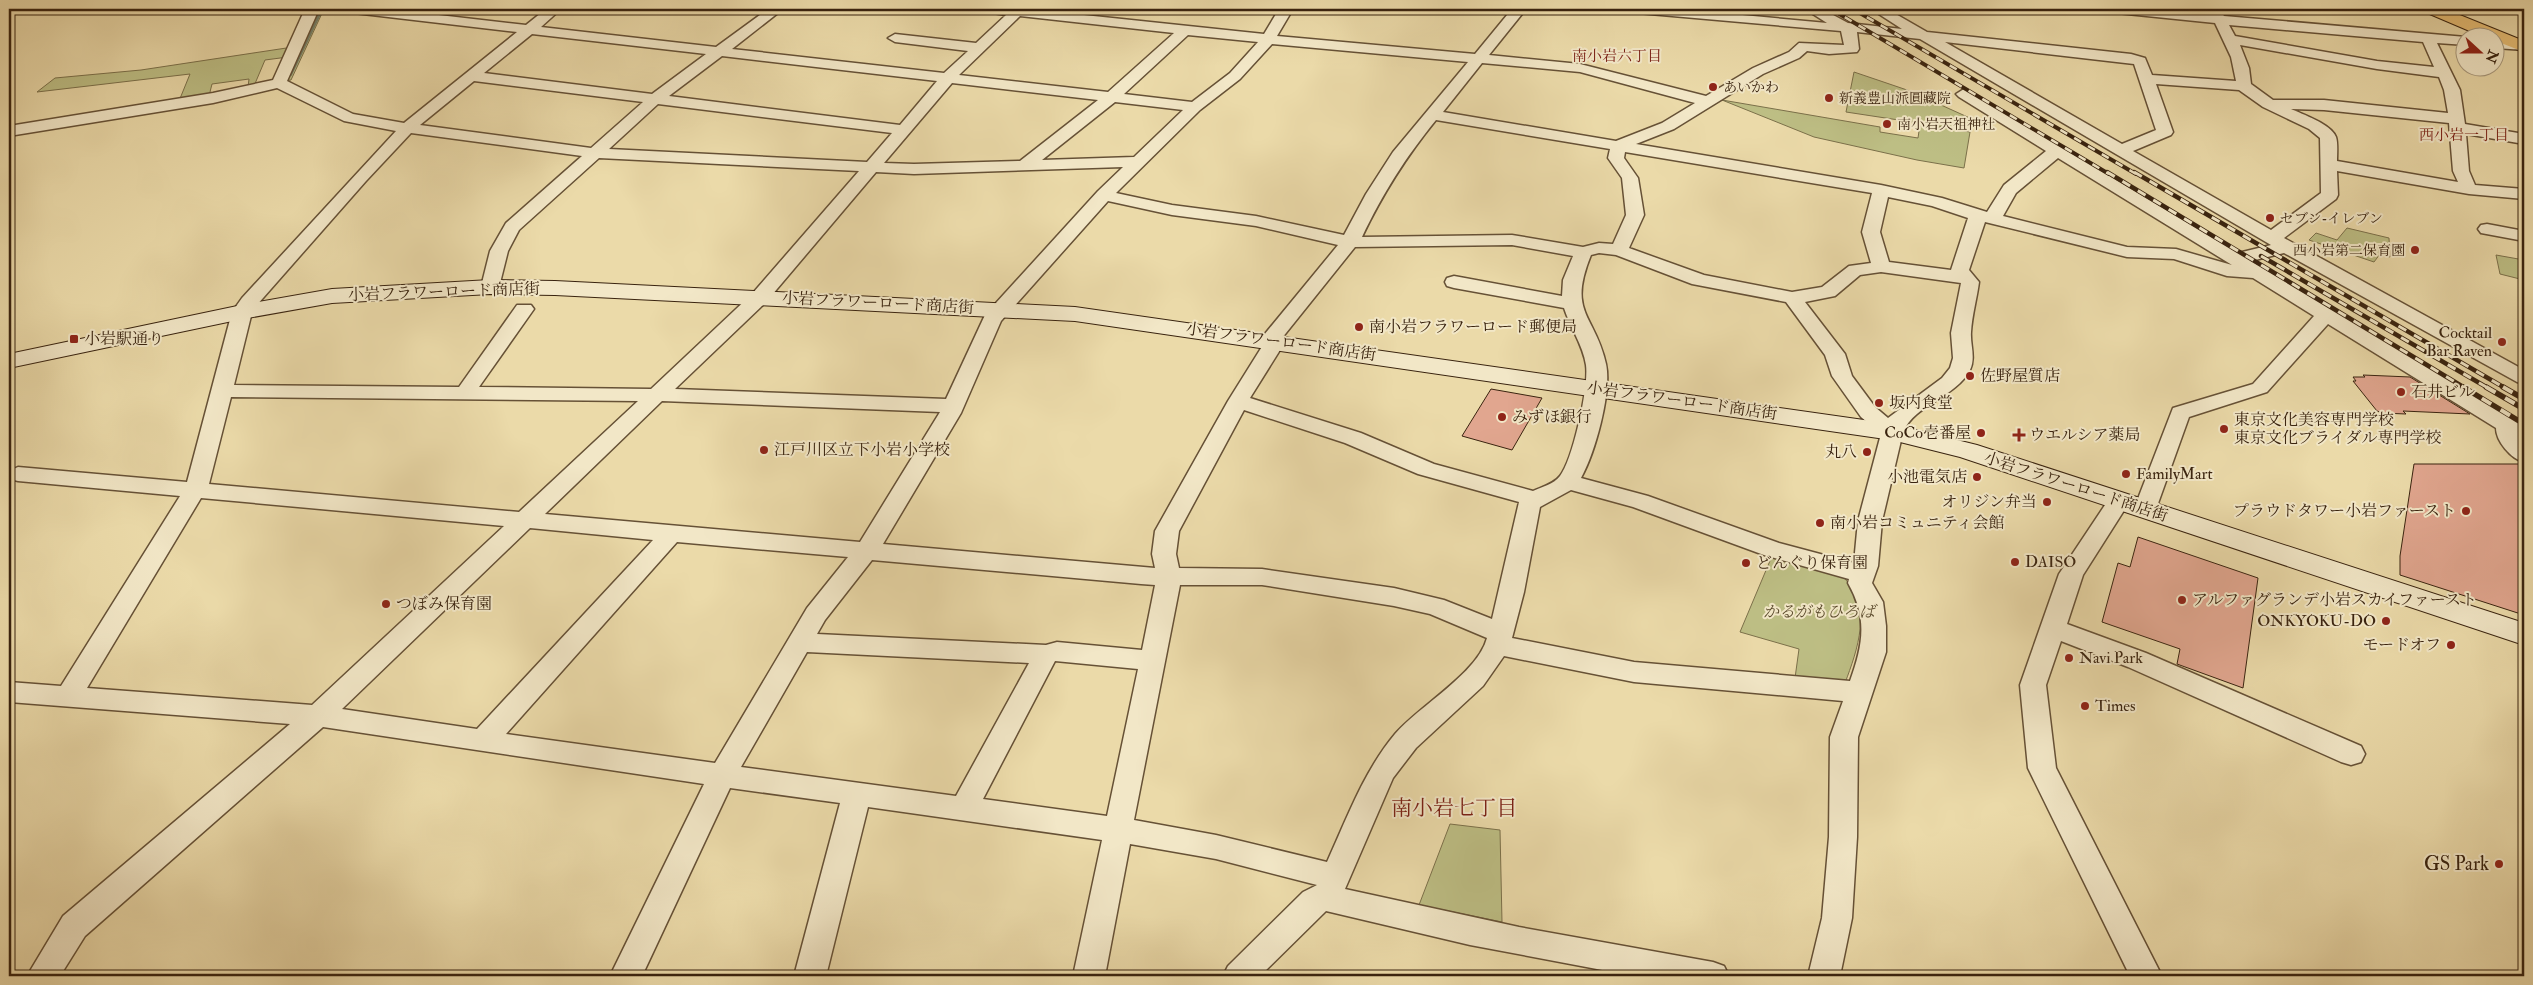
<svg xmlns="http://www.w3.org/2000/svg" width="2533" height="985" font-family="'IM FELL Double Pica','Noto Serif JP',serif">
<rect width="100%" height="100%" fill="#ebdaa9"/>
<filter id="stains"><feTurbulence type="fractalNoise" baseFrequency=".004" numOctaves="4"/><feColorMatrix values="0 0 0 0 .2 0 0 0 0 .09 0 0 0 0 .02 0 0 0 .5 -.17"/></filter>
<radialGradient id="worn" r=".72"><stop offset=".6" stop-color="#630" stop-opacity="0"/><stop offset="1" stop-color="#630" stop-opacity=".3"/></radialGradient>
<g fill="#bdbe84" stroke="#7b704a">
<path d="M318,9H324L291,80L283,81Z"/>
<path d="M293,47L288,57L265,60L254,86L248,87L249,79L212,84L209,96L179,101L190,74L37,92L55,78L141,70Z"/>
<path d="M1854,72L1910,91L1972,119L1971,131L1846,112Z"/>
<path d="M1722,100L1880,127V132L1918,138L1920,124L1970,132L1964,168L1917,160L1814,137Z"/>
<path d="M2347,228L2389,238L2390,257L2380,254L2374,262L2309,240L2316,233L2337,240Z"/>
<path d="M2496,255L2524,260V280L2500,274Z"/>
<path d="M1772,556L1843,577C1874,605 1857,651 1845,683L1795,678L1799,649L1740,632Z"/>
<path d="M1450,824L1500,830L1502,922L1419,905Z"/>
</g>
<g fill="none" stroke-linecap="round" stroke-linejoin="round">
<path stroke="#737e68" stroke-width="4.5" d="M290,74L321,9"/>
</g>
<g fill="#e1a68f" stroke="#39230f">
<path d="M2363,375L2410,377L2470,414L2403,411L2406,414L2382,413L2377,411L2353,381H2356L2353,377H2365Z"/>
<path d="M1491,389L1542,398L1512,450L1462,436Z"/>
<path d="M2414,464H2524V615L2400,575V556Z"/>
<path d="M2138,537L2258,578L2243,688L2177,664L2180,649L2102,622L2118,563L2130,567Z"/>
</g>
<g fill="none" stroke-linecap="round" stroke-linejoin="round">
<g stroke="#665136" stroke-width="3">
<g id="street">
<path d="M305,9H319L287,81L353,114L404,123L517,32L354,13L347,9H387L526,25L546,9H561L541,27L716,47L768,9H783L732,49L944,73L968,51L895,42L888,38L895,34L976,43L1006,15L986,12L984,9H1027L1264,34L1279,9H1293L1277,36L1475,54L1512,9H1526L1489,55L1580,64L1706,96L1753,68L1789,52L1799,43L1844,45L1841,31L1638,13L1631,9H1678L1827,23L1805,9H1822L1848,23L1902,29L1871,9H1887L1927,32L2131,54L2145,58L2152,75L2236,81L2231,57L2215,23L2117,13L2110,9H2153L2209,15L2207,9H2219L2224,16L2466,37L2469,38H2466V45L2437,43L2460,90L2465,124L2524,134V144L2466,134L2469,171L2475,185L2524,189V199L2469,194L2337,171L2338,195L2336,199L2284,238L2524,370V384L2517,382L2284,253L2251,261L2517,421L2520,426L2518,433L2524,443V462C2511,459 2496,441 2496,428L2328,324L2267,392L2189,417L2156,509L2153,514L2145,517L2137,514L2134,509L2173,408L2253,384L2314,316L2253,278L2227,276L2174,259L2127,257L1985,222L1969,270L1979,282C1977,298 1972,315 1971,332C1970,345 1976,357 1970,370C1955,398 1915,404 1903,432L1882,521L1878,566L1872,583L1883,602L1886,626V652L1858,737L1857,837L1852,918L1840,976H1808L1822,918L1829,837L1830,737L1843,701L1634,682L1504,656L1483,686L1416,748L1393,778L1345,889L1519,927L1713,962L1724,966L1729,976H1634L1470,945L1326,911L1260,976H1223L1228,966L1303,892L1317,885L1216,859L1130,844L1105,976H1073L1102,840L868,807L826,976H794L840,803L730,788L642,976H610L704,784L323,727L85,936L60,976H27L63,916L290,724L9,702V682L61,686L180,496L18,481L10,479L9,471L18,467L187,482L232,312L242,298L396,131L344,121L277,88L213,103L9,136V126L213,93L273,80ZM1020,16L1174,33L1108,92L959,75ZM2229,25L2423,42L2434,67L2377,61L2235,36ZM1857,32L1920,39L2271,245L2238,253L1964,89L1956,94L1959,97L2046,151L2004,185L1987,212L1942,198L1881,185L1636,144L1674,129L1763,74L1799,58L1807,51L1829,54L1857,52L1859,49ZM532,34L706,54L652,94L484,73ZM1188,35L1258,42L1230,73L1192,102L1124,94ZM1945,42L2134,64L2156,130L2122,144ZM1272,44L1468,62L1393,152L1366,194L1344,235L1256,216L1172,205L1116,193L1200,110L1240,79ZM2240,45L2377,69L2439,77L2444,90L2448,113L2324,100H2273L2251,84L2249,68ZM722,56L937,81L900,125L669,96ZM1482,63L1580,72L1695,103L1662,123L1616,141L1443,112ZM474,81L643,102L591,148L420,125ZM952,83L1098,100L1020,161L914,164L884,163ZM2156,84L2239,90L2263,107L2309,129L2320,138L2321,193L2271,230L2133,151L2171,135L2173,132ZM1115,102L1183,110L1134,157L1042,160ZM658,104L892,133L867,162L609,149ZM2291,109L2324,110L2449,123L2453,171L2458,182L2337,161C2337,154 2338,143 2336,137C2331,124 2302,114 2291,109ZM1436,120L1610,149L1608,158L1622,178L1626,215L1613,244L1599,243L1583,247L1512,235L1362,237C1383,193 1405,158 1436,120ZM411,133L582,156L506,223L490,251L481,287L483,291H497L499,287L508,251L519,230L599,158L859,171L752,294L651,389L479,387L534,309L531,305H517L459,387L234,385L252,312L256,306L366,181ZM1625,152L1872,193L1862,232L1871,263L1849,266L1822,287L1792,292L1704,275L1629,248L1644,215L1638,178L1624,158ZM2058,158L2232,265L2176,249L2127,247L2003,216L2016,193ZM1123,167L1098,191L985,315L946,399L675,389L766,302L876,172L914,174ZM1888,197L1932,206L1968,218L1951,270L1889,262L1880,232ZM1108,201L1172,215L1256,226L1338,245L1259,341L1263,345L1228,401L1155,531L1152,554L1155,568L883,544L961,413L1001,321ZM1512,245L1573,256L1563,280L1562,296L1454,276L1447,278L1445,282L1447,286L1454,288L1564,308C1570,327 1583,345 1586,365C1589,387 1573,459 1560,476C1554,484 1542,487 1533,491L1434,464L1361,433L1250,398L1285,342L1282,338L1355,247ZM1599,253L1616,255L1692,284L1786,302L1825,355L1832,376L1861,417L1881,434L1858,521L1854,563L1779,543L1648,496L1581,478C1595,453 1612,392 1606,364C1595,314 1567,314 1591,255ZM1881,272L1961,283L1951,333L1953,358L1950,368L1942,378L1888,418L1875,407L1852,376L1845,354L1805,302L1835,296L1860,275ZM231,397L638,401L519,512L209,484ZM662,401L940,412L860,542L545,514ZM1244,410L1345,443L1418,474L1519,502L1492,619L1444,600L1394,588L1262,569L1179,568L1176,554L1179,531ZM1571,490L1633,507L1764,555L1849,579L1848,583C1868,618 1863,645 1850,681L1634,662L1512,638L1524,592L1540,507ZM201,498L504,526L312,705L87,688ZM530,528L653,540L477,729L342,709ZM677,542L848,557L807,608L715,763L506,734ZM872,560L1141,584L1155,585L1142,650L1057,642L1046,645L817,634L825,620ZM1180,585H1262L1394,606L1430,614L1487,638C1478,673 1419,706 1395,734C1364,771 1347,818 1327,862L1216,835L1134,820ZM807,652L1029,663L956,796L741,767ZM1055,661L1138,669L1107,816L983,799Z"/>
<path d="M2496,40L2524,42V50L2496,48Z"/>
<path d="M2487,224L2524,231V241L2481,233L2478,229L2481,225Z"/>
<path d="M2119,494L2127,496L2130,501L2083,575L2067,624L2146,653L2361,746L2365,754L2361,762L2351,765L2341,762L2128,667L2061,641L2046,685L2056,768L2162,976H2130L2028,768L2020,685L2059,574L2111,496Z"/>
</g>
</g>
<g stroke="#39230f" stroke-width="2">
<path id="secondary" d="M490,280L555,281L1075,307L1892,424L1977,445L2524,623V645L1960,457L1892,440L1075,321L555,295L490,294L332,303L242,319L9,368V354L242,305L332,289Z"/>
</g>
<g stroke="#39230f" stroke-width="2">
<path id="primary" d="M2423,9H2445L2524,41V52L2496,41V38H2486L2425,12Z"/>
</g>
<use href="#street" fill="#f2e7c7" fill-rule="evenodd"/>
<use href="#secondary" fill="#f2e7c7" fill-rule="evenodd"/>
<use href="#primary" fill="#e6bd74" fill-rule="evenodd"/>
<g stroke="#39230f" stroke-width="4">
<g id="rail-far2">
<path d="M1831,9L2109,174"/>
<path d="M1853,9L2136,174"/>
</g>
</g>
<g stroke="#39230f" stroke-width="4.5">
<g id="rail-far1">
<path d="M2107,172L2465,388"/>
<path d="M2134,172L2505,388"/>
<path d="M2261,256L2488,388"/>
</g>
</g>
<g stroke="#39230f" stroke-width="5.5">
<g id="rail">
<path d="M2463,387L2524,424"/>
<path d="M2486,387L2524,409"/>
<path d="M2503,387L2524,399"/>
</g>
</g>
<use href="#rail-far2" stroke="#f2e7c7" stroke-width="2.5" stroke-dasharray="8" stroke-linecap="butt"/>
<use href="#rail-far1" stroke="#f2e7c7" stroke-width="3" stroke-dasharray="9" stroke-linecap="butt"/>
<use href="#rail" stroke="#f2e7c7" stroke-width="4" stroke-dasharray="11" stroke-linecap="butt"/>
</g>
<g fill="#8f2418" stroke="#f2e7c7" stroke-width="2">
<circle cx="1713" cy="87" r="5"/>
<circle cx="1829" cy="98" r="5"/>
<circle cx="1887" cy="124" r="5"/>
<circle cx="2270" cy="218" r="5"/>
<circle cx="2415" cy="250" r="5"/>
<circle cx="1359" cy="327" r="5"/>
<rect x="69" y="334" width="10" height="10" rx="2.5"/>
<circle cx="2502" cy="342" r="5"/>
<circle cx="1970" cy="376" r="5"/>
<circle cx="2401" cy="392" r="5"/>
<circle cx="1879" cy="403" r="5"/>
<circle cx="1502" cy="417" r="5"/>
<circle cx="2224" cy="429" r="5"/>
<circle cx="1981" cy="433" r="5"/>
<path d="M2016.5 427.5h5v5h5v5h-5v5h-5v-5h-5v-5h5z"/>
<circle cx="764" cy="450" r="5"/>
<circle cx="1867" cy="452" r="5"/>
<circle cx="2126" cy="474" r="5"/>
<circle cx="1977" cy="477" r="5"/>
<circle cx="2047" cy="502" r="5"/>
<circle cx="2466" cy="511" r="5"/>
<circle cx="1820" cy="523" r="5"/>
<circle cx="2015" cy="562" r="5"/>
<circle cx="1746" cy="563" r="5"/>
<circle cx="2182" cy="600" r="5"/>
<circle cx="386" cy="604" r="5"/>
<circle cx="2386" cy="621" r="5"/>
<circle cx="2451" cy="645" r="5"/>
<circle cx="2069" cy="658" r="5"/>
<circle cx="2085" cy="706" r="5"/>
<circle cx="2499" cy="864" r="5"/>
</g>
<g text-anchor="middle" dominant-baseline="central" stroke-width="4" stroke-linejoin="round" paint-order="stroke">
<g font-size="14" fill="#39230f" stroke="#f2e7c7" text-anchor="start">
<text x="1723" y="87">あいかわ</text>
<text x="1839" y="98">新義豊山派圓藏院</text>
<text x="1897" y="124">南小岩天祖神社</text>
<text x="2280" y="218">セブン-イレブン</text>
<text x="2405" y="250" text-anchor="end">西小岩第二保育園</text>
</g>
<g font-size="15" fill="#7a1f14" stroke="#f2e7c7">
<text x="1617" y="56">南小岩六丁目</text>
<text x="2464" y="135">西小岩一丁目</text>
</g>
<g font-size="16" fill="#39230f" stroke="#f2e7c7">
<text transform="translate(444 292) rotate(-2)">小岩フラワーロード商店街</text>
<text transform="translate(878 303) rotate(3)">小岩フラワーロード商店街</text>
<text transform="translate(1281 342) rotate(8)">小岩フラワーロード商店街</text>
<text transform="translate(1682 401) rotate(8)">小岩フラワーロード商店街</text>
<text transform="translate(2076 487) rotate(18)">小岩フラワーロード商店街</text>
</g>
<g font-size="16" fill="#39230f" stroke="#f2e7c7" text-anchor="start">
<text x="1369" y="327">南小岩フラワーロード郵便局</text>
<text x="2492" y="333" text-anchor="end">Cocktail<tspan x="2492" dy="18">Bar Raven</tspan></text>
<text x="84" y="339">小岩駅通り</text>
<text x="1980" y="376">佐野屋質店</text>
<text x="2411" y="392">石井ビル</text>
<text x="1889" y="403">坂内食堂</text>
<text x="1512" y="417">みずほ銀行</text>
<text x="2234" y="420">東京文化美容専門学校<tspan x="2234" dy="18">東京文化ブライダル専門学校</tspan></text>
<text x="1971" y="433" text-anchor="end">CoCo壱番屋</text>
<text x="2029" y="435">ウエルシア薬局</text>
<text x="774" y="450">江戸川区立下小岩小学校</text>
<text x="1857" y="452" text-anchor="end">丸八</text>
<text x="2136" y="474">FamilyMart</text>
<text x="1967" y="477" text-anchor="end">小池電気店</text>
<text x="2037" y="502" text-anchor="end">オリジン弁当</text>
<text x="2456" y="511" text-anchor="end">プラウドタワー小岩ファースト</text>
<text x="1830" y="523">南小岩コミュニティ会館</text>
<text x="2025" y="562">DAISO</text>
<text x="1756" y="563">どんぐり保育園</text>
<text x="2192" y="600">アルファグランデ小岩スカイファースト</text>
<text x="396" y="604">つぼみ保育園</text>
<text x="2376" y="621" text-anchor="end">ONKYOKU-DO</text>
<text x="2441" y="645" text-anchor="end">モードオフ</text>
<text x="2079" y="658">Navi Park</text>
<text x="2095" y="706">Times</text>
</g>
<g font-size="16" font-style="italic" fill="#5a4a2c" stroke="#f2e7c7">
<text x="1819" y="612">かるがもひろば</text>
</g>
<g font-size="19" fill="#39230f" stroke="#f2e7c7" text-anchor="end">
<text x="2489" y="864">GS Park</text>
</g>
<g font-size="21" fill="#7a1f14" stroke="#f2e7c7">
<text x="1454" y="808">南小岩七丁目</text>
</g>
</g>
<rect width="2533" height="985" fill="none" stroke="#ebdaa9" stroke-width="30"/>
<rect x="10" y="10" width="2513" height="965" fill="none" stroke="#39230f" stroke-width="2.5"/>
<rect x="15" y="15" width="2503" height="955" fill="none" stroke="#39230f"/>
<g transform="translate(2480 52) rotate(111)"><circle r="24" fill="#f2e7c7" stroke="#a8997d"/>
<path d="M0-4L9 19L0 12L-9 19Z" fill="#8f2418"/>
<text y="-8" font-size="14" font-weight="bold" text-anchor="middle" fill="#39230f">N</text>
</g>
<rect width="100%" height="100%" filter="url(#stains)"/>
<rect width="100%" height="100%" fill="url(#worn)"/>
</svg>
